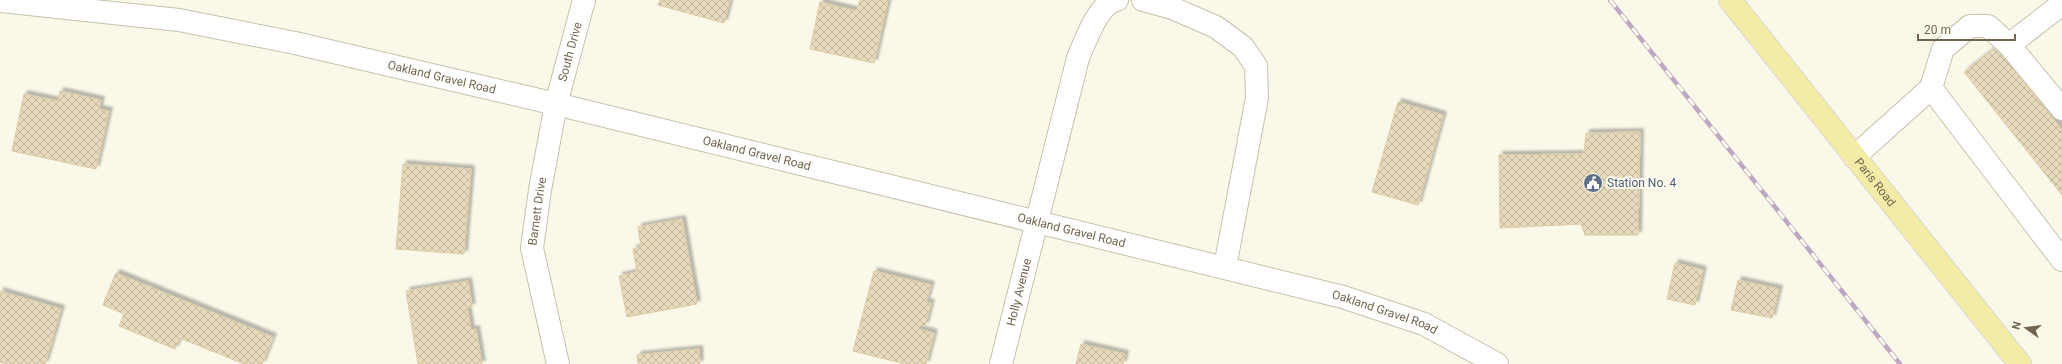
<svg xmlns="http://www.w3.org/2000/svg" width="2062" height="364" font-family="Roboto,sans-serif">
<defs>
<pattern id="building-cross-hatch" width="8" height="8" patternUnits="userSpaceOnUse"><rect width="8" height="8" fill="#e8dbbd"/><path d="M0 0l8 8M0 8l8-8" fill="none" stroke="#c0b59c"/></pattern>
<filter id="shadow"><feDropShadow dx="3.5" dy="-3.5" stdDeviation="1" flood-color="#0004"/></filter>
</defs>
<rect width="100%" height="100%" fill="#faf8e8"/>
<g fill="url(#building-cross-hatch)" stroke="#decba4" filter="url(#shadow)">
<path d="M660,0H730L724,23L658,5Z"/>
<path d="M860,0H888L874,63L810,49L820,2L857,11Z"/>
<path d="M1996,47L2062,130V195L1964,72Z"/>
<path d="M60,91L101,100L99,109L109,111L96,169L12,151L24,94L58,101Z"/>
<path d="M1398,102L1443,115L1418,205L1372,192Z"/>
<path d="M1640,132L1638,235H1585L1581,224L1500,228L1499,155L1584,154L1586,133Z"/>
<path d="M403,164L471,169L464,254L396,249Z"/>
<path d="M682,219L697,304L627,317L619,276L637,272L633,249L641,247L638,227Z"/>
<path d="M1675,263L1703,270L1695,305L1667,299Z"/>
<path d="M874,271L931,285L926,302L931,303L925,326L920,325L919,329L934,333L926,364H905L853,351Z"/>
<path d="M116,273L273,337L262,364H244L180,338L175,349L119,326L124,314L103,305Z"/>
<path d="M1738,280L1779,289L1772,318L1731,310Z"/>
<path d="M468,281L472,307H467L471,330L476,329L482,364H418L406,291Z"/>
<path d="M0,291L61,309L45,364H6L0,362Z"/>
<path d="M1081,344L1125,354L1123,364H1076Z"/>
<path d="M699,349L700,364H638L637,355Z"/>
</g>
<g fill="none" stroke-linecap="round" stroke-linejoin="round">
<g stroke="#c8c1ad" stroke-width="24">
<g id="minor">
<path d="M1143,0L1172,8L1216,27L1243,47L1256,66L1257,98L1225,267"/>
<path id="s1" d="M0,1L179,20L295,43L556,104L1343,297L1424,324L1497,364"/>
<path d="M2009,45L2062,4"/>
<path d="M1931,88L2062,260"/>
<path d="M1854,157L1931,88L1943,49L1970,26H1988L2009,45L2062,109"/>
<path id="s2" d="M558,364L532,248L540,190L556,104L584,0"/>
<path id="s3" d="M1001,364L1078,58C1085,42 1098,3 1117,0"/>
</g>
</g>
<g stroke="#dad7d1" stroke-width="24">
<g id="major">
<path id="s4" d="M1730,0L2020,364"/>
</g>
</g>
<use href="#minor" stroke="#fff" stroke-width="22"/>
<use href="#major" stroke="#f2eca7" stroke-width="22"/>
<g stroke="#bea7c3" stroke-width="4.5">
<path id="rail" d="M1610,0L1900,364"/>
</g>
<use href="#rail" stroke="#fdfcee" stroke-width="3" stroke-dasharray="9" stroke-linecap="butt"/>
</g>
<defs>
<g id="civic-disc" transform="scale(1)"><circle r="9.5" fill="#5c6f8a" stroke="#fdfcee"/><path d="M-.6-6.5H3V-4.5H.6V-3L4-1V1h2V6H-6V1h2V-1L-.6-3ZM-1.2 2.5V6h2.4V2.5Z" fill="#fff"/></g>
</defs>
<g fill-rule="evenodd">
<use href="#civic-disc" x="1593" y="183"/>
</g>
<g text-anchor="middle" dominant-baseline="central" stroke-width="4" stroke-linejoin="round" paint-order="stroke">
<g font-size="12" fill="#72654f" stroke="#fdfcee">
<text stroke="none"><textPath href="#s2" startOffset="319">South Drive</textPath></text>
<text stroke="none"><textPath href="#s1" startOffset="449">Oakland Gravel Road</textPath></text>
<text stroke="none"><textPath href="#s1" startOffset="773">Oakland Gravel Road</textPath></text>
<text stroke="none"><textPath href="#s4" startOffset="233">Paris Road</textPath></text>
<text stroke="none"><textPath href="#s2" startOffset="156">Barnett Drive</textPath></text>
<text stroke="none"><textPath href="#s1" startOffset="1097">Oakland Gravel Road</textPath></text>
<text stroke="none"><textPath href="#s3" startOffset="74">Holly Avenue</textPath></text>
<text stroke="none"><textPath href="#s1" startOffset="1421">Oakland Gravel Road</textPath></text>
</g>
<g font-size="12" fill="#4e5e75" stroke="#fdfcee" text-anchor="start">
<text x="1607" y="183">Station No. 4</text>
</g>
</g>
<g transform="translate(2026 328) rotate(284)" stroke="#fdfcee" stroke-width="3" paint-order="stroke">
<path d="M0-3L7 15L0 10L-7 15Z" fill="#72654f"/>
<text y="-6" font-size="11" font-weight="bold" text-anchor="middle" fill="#72654f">N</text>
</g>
<path d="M1918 34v6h97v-6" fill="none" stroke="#72654f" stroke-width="2"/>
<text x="1924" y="34" font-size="12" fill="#72654f" stroke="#fdfcee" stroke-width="3" paint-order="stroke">20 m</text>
</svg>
